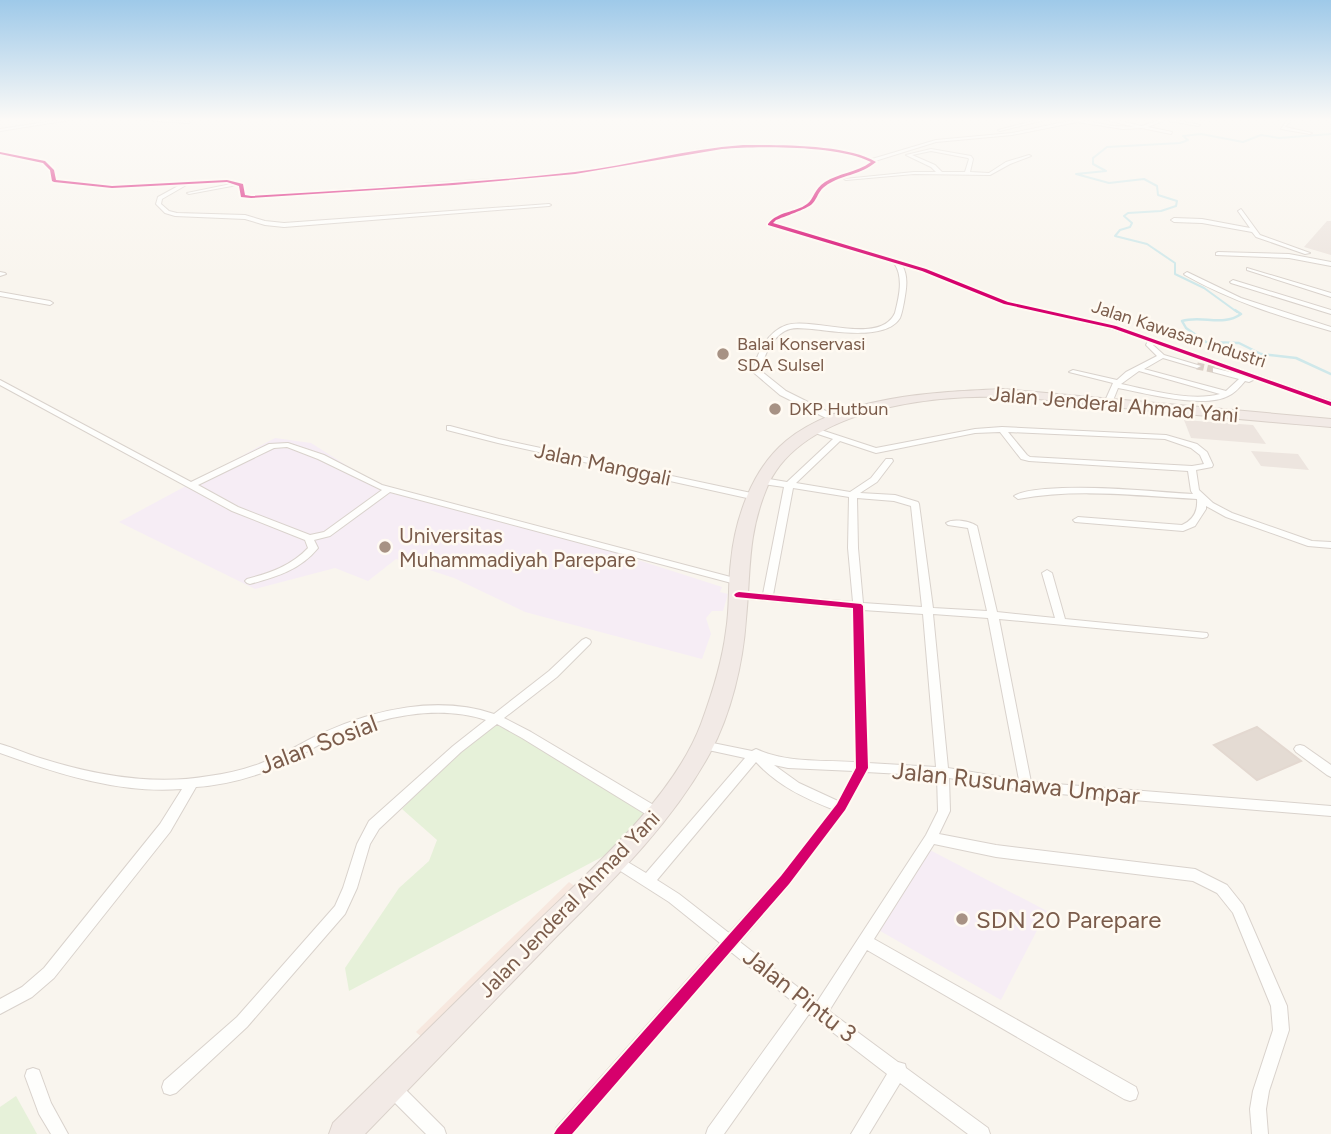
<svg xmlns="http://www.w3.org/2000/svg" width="1331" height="1134" font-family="Figtree,sans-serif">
<rect width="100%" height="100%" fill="#f9f5ee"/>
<path fill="#f7e8df" d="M569,882L577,888L425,1040L416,1032Z"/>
<g fill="#ede5df">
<path d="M1327,221H1331V255L1304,247Z"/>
<path d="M1184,420L1253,425L1266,444L1191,438Z"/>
<path d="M1251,451L1298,454L1309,470L1261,466Z"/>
</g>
<g fill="#f6edf5">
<path d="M275,438L311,443L387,491L607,550L722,587L720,592L728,594L723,611H712L706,618L711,634L702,659L525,612L454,578L396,559L368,581L335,568L255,589L119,522Z"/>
<path d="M928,849L1047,911L1001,1000L875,928Z"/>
</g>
<g fill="#e6f1d9">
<path d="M497,722L649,814L615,850L349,991L345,968L399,888L429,861L437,840L402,809L446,764Z"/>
<path d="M16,1096L37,1134H0V1107Z"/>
</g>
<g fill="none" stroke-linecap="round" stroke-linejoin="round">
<path stroke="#cfe8ea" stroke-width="2" d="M1237,312L1204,288L1175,274V263L1147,244L1115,236L1120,230L1130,227L1132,223L1124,216L1128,213L1161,211L1176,206L1177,201L1158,195L1157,186L1144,179L1109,183L1076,174L1106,171L1093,164V158L1107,147L1180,143L1188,140L1183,136L1201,134L1243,142L1261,135L1279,138L1331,134"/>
<path stroke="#cfe8ea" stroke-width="2.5" d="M1235,310L1241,314C1223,327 1202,315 1182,321L1186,328L1206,342L1239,343L1261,354L1296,358L1331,374"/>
</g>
<path fill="#e4dbd3" stroke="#e3d8d0" stroke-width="2" d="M1257,727L1301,761L1257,780L1214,745Z"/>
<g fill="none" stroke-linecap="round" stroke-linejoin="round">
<path stroke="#dacfc5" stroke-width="7" stroke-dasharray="7 3.5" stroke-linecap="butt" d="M1197,366L1216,370"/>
<g stroke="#d9d2cc" stroke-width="2">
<g id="street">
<path d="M66,119H76L0,131V129Z"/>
<path d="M131,119H156L190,122L188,123Z"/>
<path d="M1041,119H1048L1000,131L998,130Z"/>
<path d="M1078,119H1086L1083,120L1112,126L1135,127L1103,119H1111L1142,126L1162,119H1171L1200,125L1198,126L1165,120L1148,127L1172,132L1171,134L1142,128L1123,129L1077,122L1012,135L936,142L875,161L876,163C859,175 845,175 829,183C818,190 819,198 812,205C807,209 783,217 776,220L773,223L926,269L1008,302L1116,326L1331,401V406L1154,343L1153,345L1164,355L1201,366L1197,368L1163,358L1144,369L1226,391L1239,379L1213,372V368L1247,376L1253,380L1249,382L1245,381C1240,387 1235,393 1228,396C1204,409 1144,393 1118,388L1112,403H1106L1105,401L1113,383L1069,372L1073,370L1117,380L1126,372L1157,356L1146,345L1148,341L1112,329L1004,304L922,271L902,265C909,277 906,290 904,302C903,307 902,313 900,318C886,341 834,331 812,329C805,329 797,327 790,329C774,333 763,356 761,371L786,391L838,417V421H832L780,395L753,372C756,354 768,331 787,325C814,317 880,346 895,313C899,297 904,277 894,263L767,224C777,211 795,213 807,204C813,198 815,188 824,182C839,173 856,172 871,162C837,145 760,146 722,149L575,174L454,185L251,198L241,197L239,186L237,185L189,194L187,193L231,184L227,182L188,184L162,199L161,204L169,211L177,213L245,215L265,221L284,223L549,204L551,205L549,206L284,227L265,225L245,219L175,216L165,213L156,204L158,197L180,185L112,188L54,182L52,181L50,170L43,163L0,154V152L46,161L54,170L56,180L112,186L227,180L243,184L245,195L251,196L535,176L596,169L701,149L743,145L791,146L832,149L850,152L872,159L936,140L1012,133ZM1139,371L1220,394C1191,402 1150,390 1121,384Z"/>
<path d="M1201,119H1210L1211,120L1209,121Z"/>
<path d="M1288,119H1292L1285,127L1312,133L1310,134L1281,129Z"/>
<path d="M931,149L971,156L973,159L970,172L989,173L1006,162L1029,155L1031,156L1010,164L990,175L914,174L846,180L844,179L914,172H936L931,167L906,155ZM931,151L968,158L969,159L965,172H942L935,165L912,155Z"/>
<path d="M1241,209L1260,235L1310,253L1305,254L1256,237L1252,232L1202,223L1174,222L1171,220L1174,218L1202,219L1250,228L1238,211Z"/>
<path d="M1218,252L1289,254L1331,262V266L1289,258L1216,255V253Z"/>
<path d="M1247,268L1331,293V297L1247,270Z"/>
<path d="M0,272L5,273L6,274L0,276Z"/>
<path d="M1187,272L1241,298L1331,327V331C1281,317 1231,301 1185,275L1184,274Z"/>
<path d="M1233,280L1331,310V314L1231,283L1230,282Z"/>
<path d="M0,292L50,301L53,303L50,305L0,296Z"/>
<path d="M0,380L191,482L269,444L288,443L324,455L382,485L742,580L744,582L739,585L390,492L330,536L314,540L318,548C300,570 276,577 250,584L247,583L245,581L247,579C270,573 291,566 308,548L305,540L232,511L0,385ZM287,447L318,459L382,490L324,532L310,535L238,507L198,485L274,448Z"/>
<path d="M447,426H450L499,439L756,494L760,497L756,500L498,443L447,430Z"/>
<path d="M1002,427L1166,435L1197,444L1207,452L1213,465L1212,467L1196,470L1199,490L1213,503L1232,513L1312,541L1331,542V548L1308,546L1226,517L1206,506V509L1195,526L1183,531L1075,522L1073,520L1078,517L1182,525C1193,520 1198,512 1197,499C1137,496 1078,488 1018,499L1014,496C1022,491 1035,490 1045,489C1095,485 1144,491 1193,494L1191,491L1188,471L1029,461L1021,459L1000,432L975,433L876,453L840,441L796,483L850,492L871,478L886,459H892L893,461L877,482L860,493L895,495L918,502L919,504L933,608L987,611L968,528L948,525L946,523C953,518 970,521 977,526L997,612L1055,618L1042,573L1047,570L1052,573L1065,619L1207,633L1208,635L1207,637L1203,638L999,619L1031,782L1331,806V816L1035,792L949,778L950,811L939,834L996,845L1195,869L1227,885L1243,905L1287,1006L1289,1030L1269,1091L1266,1109L1268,1134H1252L1250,1109L1253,1091L1273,1030L1271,1006L1233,913L1217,893L1193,881L996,857L934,844L874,939L1136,1087L1138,1093L1136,1099L1130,1101L1124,1099L867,950L829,1011L898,1062L905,1064L906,1068L988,1128L990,1134H968L900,1083L869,1134H851L887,1074L809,1014L724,1134H706L708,1128L797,1005L731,952L573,1134H554L556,1128L720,943L669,902L611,865L609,861L611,857L616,855L646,873L745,758L699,748L697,745L699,742L703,741L752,751L756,749C786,763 823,760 856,762L853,609L739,598L734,595L739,592L763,594L784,487L763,484L759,481L763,478L787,482L833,439L812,432V428H815L876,448L975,429ZM1008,432L1165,439L1191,448L1200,455L1204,464L1192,466L1030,457L1027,455ZM793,488L849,497L848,548L853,602L773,595ZM857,498L894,501L911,506L922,607L863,603L858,548ZM863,610L923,614L936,767L868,763ZM933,614L988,618L1019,780L948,768ZM756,762C777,785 804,798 832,809L780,876L729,933L679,894L657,880ZM774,765L788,768L854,771L838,801L799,783ZM866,772L937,776L938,811L926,835L817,1002L740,942L790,884L845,811Z"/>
<path d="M586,638L590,640L591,642L590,644L557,677L504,718L531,732L662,810L663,814L662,818L657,819L652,818L522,738L497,724L461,752L379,829L370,844L357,888L345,914L247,1027L176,1093L170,1095L164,1093L162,1087L164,1081L237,1017L335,906L343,888L357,844L369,821L453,746L486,720C437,704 378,717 333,738C316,745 301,756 285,764C257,776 226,785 196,787L170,832L54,978L32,997L0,1014V999L22,987L44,968L160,824L182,789C120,794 58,774 0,753V744C14,748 27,754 40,758C94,775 152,786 209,776C233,773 258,766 280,755C295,748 308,739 323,733C374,709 439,695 494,714L549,671L582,640Z"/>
<path d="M1300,745L1304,746L1331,765V777L1327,775L1296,752L1294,749L1296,746Z"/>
<path d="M33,1068L39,1070L51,1103L68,1134H51L39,1114L25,1076L27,1070Z"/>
<path d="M393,1081L399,1083L444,1128L446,1134H426L387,1095L385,1089L387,1083Z"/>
</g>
</g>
<g stroke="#dad1ca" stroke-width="2">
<path id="highway" d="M1003,389L1331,419V427C1269,422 1206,416 1144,410C1098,406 1052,399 1005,397C930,394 797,410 766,490C747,537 751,571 746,619C743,664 731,714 710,753C671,825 611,882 554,939C491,1004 428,1069 365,1134H329L333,1123C400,1057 466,992 533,926C589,871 673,799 701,724C712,694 722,663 726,631C730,608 728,584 731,561C735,519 752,469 786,441C841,396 935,392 1003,389Z"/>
</g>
<use href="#street" fill="#fefefc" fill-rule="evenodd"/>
<use href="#highway" fill="#f2eae6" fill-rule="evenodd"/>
<g stroke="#fffaf2" stroke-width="4">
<g id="cycleway">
<path d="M743,145C778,145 847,144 876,162C860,175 846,174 830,183C817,190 819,197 812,204C807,209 783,217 776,220L773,223L926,269L1008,302L1116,326L1331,402V406L1112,328L1004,304L922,271L768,225V224C778,211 795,213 807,204C814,199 814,189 825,182C839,173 856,173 871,162C837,145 760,146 722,149L575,174L454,185L251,198L241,197L239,186L227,182L112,188L54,182L52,181L50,170L43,163L0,154V152L45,161L54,170L56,180L112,186L227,180L243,184L245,195L251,196C359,189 467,184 575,172C631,165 686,149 743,145Z"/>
<path d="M739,592L861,604L863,606L868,768L845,810L789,884L572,1134H554L557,1129L781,876L837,804L856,768L853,608L736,597L734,595L736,593Z"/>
</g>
</g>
<use href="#cycleway" fill="#d6006c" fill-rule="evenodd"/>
</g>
<linearGradient id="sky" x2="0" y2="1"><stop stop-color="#9ec9e9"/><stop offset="0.43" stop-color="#fcfaf7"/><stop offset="1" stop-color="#fcfaf7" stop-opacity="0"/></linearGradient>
<rect width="1331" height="278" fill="url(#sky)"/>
<g fill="#a79284" stroke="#fffaf2" stroke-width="2.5">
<circle cx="723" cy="354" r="7"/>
<circle cx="775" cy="409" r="7"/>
<circle cx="385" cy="547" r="7"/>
<circle cx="962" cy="919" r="7"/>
</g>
<g text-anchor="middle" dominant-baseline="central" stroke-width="5" stroke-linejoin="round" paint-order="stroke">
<g font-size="18" fill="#7b5c4b" stroke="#fffaf2">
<text transform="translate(1179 334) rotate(18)">Jalan Kawasan Industri</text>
</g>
<g font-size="18" fill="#7b5c4b" stroke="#fffaf2" text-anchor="start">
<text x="737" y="344">Balai Konservasi<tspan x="737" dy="21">SDA Sulsel</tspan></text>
<text x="789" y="409">DKP Hutbun</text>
</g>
<g font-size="21" fill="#7b5c4b" stroke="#fffaf2">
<text transform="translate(1114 404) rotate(5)">Jalan Jenderal Ahmad Yani</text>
<text transform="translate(603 464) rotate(12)">Jalan Manggali</text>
<text transform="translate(569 904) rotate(-46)">Jalan Jenderal Ahmad Yani</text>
</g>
<g font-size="21" fill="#7b5c4b" stroke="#fffaf2" text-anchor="start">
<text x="399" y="535">Universitas<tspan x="399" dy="24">Muhammadiyah Parepare</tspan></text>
</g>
<g font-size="24" fill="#7b5c4b" stroke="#fffaf2">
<text transform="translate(318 744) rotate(-21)">Jalan Sosial</text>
<text transform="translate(1016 783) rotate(6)">Jalan Rusunawa Umpar</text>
<text transform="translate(800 995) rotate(38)">Jalan Pintu 3</text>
</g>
<g font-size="24" fill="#7b5c4b" stroke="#fffaf2" text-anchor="start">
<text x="976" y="919">SDN 20 Parepare</text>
</g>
</g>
</svg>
